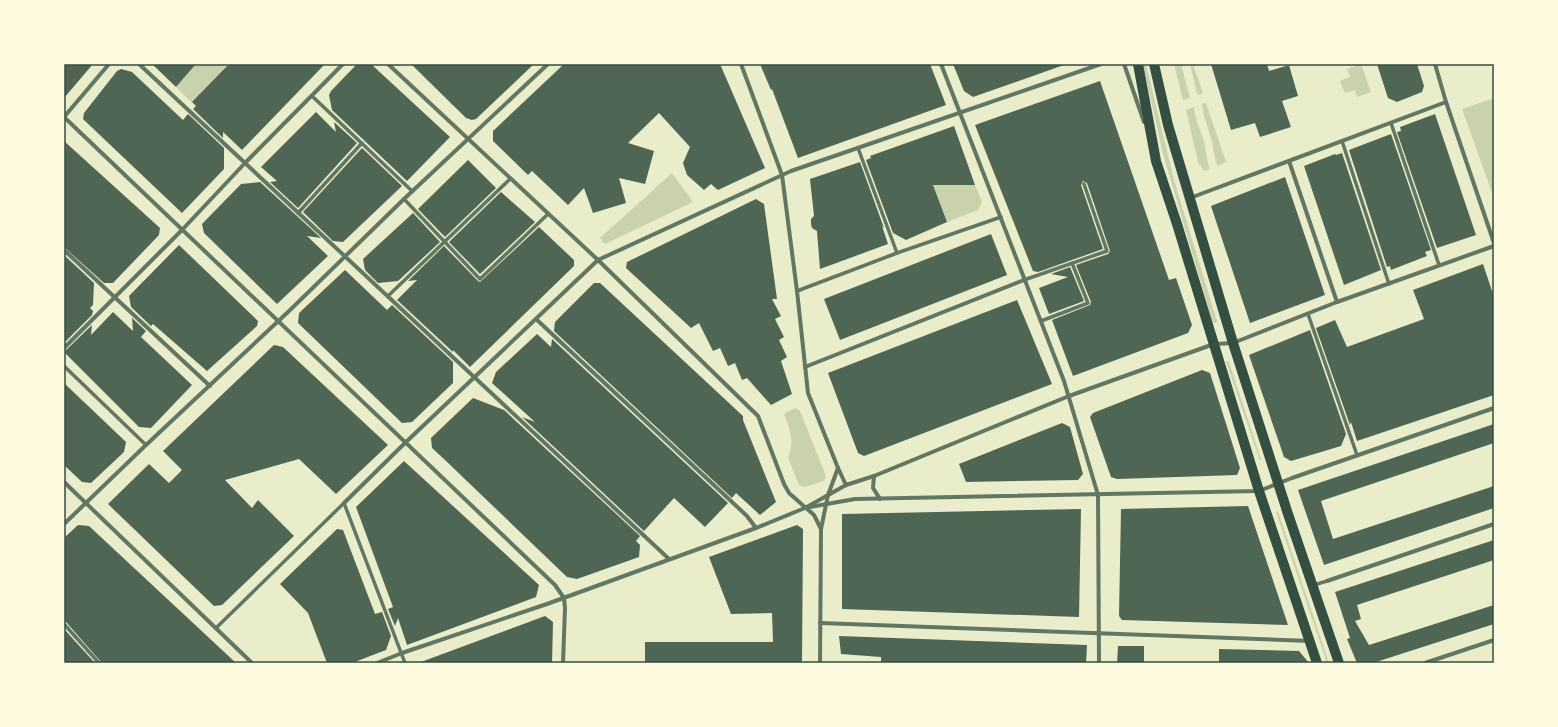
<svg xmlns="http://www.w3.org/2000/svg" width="1558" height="727" font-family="'Libre Baskerville',serif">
<rect width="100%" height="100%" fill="#e9edc9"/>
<g fill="#cad2ad">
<path d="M196,64H224L227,66L192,103L176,87Z"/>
<path d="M1143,64H1146L1174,180L1217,321L1216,323H1213L1163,154Z"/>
<path d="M1174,64H1181L1190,98L1183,100Z"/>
<path d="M1190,64H1193L1203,93L1198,95L1197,93Z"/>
<path d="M1361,64L1371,92L1357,97L1355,90L1345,93L1340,81L1350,77L1347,69Z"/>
<path d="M1494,98V198L1462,109Z"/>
<path d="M1206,103L1226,162L1218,166C1213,157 1214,147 1211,138C1208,126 1203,117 1202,104Z"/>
<path d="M1194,107C1195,120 1200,129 1204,141C1206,150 1206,159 1210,169L1204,171L1200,164L1199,166L1186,110Z"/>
<path d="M672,173L693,202L605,244L600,238Z"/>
<path d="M933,185H975L982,202L978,210L947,222Z"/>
<path d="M1227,361L1229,362L1261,459L1260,461L1226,362Z"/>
<path d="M795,408L800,411L826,476L824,481L804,487L799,485L788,458C795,442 790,430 784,414Z"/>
<path d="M1278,511L1329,663H1327L1276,512Z"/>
</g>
<g fill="#4f6655">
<path d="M64,64H93L64,98Z"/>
<path d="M152,64H196L176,87Z"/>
<path d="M229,64H325L242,150L223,132V138L193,109L196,106L192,102Z"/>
<path d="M357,64H371L450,137L407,181L332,110L329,95L331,91Z"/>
<path d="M411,64H534L476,119L472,120L466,118Z"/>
<path d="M564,64H720L765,168L718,190L711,184L704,190L687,175L683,163L690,147L659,113L628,143L654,151L645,184L619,178L626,203L593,213L584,188L568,205L532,171L528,175L493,141V131Z"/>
<path d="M760,64H930L946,105L798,158L772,89L771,90Z"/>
<path d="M953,64H1064V65L973,97L964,91Z"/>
<path d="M1211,64H1267L1269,71L1289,65L1298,96L1282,101L1291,127L1260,137L1255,123L1231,130Z"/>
<path d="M1377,64H1417L1424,86L1422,92L1397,102L1388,98Z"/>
<path d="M121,69L132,72L183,120L188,114L224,148V169L182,213L83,119L84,113L117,71Z"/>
<path d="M1100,81L1169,280L1176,278L1192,325L1188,333L1073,376L1052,320L1090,305L1091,302L1076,265L1108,254L1110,251L1087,183L1083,181L1081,185L1103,249L1038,272L1033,271L975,125Z"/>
<path d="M316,112L336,132L334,122L357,143L298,208L270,182L277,181L261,167Z"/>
<path d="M1435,114L1476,235L1437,248L1397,132L1401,131L1400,127Z"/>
<path d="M954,126L975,185H933L947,222L906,240L893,233L866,160L871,158L870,156Z"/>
<path d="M1391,134L1431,250L1425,252L1427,256L1391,270L1390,266L1387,267L1349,150Z"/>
<path d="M64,141L160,228L159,235L113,283H104L64,247Z"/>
<path d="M362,148L402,186L343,242L333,241L303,212Z"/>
<path d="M1342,153L1381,270L1344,285L1304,166L1335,154L1336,155Z"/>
<path d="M468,160L496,188L445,237L418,209Z"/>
<path d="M860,162L884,228L882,226L888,244L820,269L817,231L812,228L811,224V219L814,216L810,179Z"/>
<path d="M1285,177L1325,295L1250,323L1211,206Z"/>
<path d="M260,182L321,238L307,236L328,256L277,304L204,233L202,224L241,184Z"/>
<path d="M501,192L535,222L480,274L449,242Z"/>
<path d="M756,199L764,204L777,299H772L781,316L775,319L784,337L779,340L787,357L781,361L792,394L771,405L747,378L742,380L735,363L728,366L720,348L713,351L699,323L691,328L626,268L627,262Z"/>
<path d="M413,213L440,242L398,281L378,283L365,270L363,259Z"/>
<path d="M539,227L574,260V266L470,367L453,350V352L397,300L417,280L408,281L444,246L478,281L480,282Z"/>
<path d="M991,234L1007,275L840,340L824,299Z"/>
<path d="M179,245L258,321L257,326L207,371L153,324L151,326L131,307L129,296Z"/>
<path d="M64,255L94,283L93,305L90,308L93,311L92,315L64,343Z"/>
<path d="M1483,264L1494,297V395L1357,441L1351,422L1350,425L1316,328L1335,320L1347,347L1424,319L1413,290Z"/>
<path d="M1070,267L1084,301L1049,314L1039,288L1068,277L1051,274Z"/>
<path d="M345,270L387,310L392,305L453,362V383L412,422L402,423L298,323L299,313Z"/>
<path d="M594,283H600L743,416V420L776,502L760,515L736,493L732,498L554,331L555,322Z"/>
<path d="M1017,300L1052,384L864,456L858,453L828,373Z"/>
<path d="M113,312L133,331L132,318L146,331L141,337L192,385L151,428L139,427L64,352L92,325L91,335Z"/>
<path d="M1310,330L1346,434L1341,446L1291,461L1284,457L1249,355Z"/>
<path d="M537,334L551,347L552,339L728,503L705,527L674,498L644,531L522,417L535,422L492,383L496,372Z"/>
<path d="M274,345L283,347L388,445L336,494L299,459L225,480L252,508L258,500L294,536L222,605L214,606L108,504L149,464L169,483L182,470L163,451Z"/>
<path d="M1202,370L1210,373L1240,468L1237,475L1117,479L1111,477L1090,417L1093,413Z"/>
<path d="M64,383L126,442L124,452L91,483L82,482L64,465Z"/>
<path d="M473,398L504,410L640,536L636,541L640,545L639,557L577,579L567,577L445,460L432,448L431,438Z"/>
<path d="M1062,423L1070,427L1083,474L1078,480L966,482L959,464Z"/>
<path d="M1494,424V443L1321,501L1333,539L1494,486V508L1324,565L1298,490Z"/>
<path d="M404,461L539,585L536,597L407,645L398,618L395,626L388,609L393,607L356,507Z"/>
<path d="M1248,506L1288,625L1122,620L1119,616L1121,509Z"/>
<path d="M1081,509L1079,617L842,609V514Z"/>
<path d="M78,525L89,526L236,663H102L66,622L64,621V538Z"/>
<path d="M797,525L803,529L802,663L645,662V642H773L772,613L731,614L709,557Z"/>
<path d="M337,529L343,530L375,614L382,612L391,636L386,650L352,663H327L308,613L280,584Z"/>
<path d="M1494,540V560L1357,605L1361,619L1355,621L1369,645L1494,605V624L1373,663H1357L1347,639L1350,638L1335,592Z"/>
<path d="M545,616L553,622L552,663H422L421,662Z"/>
<path d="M64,629L95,663H64Z"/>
<path d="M839,636L1087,645L1086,663H881V657L841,654Z"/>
<path d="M1118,646H1144V663H1117Z"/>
<path d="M1219,649L1299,651L1309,663H1219Z"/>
</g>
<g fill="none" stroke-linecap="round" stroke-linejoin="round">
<g stroke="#617663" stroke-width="3.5">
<path d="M312,96L412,191"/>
<path d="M1391,123L1439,265"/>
<path d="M1342,141L1389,284"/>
<path d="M858,148L897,253"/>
<path d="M404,199L480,279L548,214"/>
<path d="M298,213L362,143"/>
<path d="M1024,280L1107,251L1084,184"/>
<path d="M797,291L897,253L1001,217"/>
<path d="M388,296L510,179"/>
<path d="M1308,314L1357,455"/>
<path d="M1041,321L1088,303L1072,263"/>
<path d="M64,366L146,445"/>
<path d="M1314,585L1327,581"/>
<path d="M64,624L99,663"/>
<path d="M216,628L344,503L405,663"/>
</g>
<g stroke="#617663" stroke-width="4">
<path d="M139,64L669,559"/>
<path d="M388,64L598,260L758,416L784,484L789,493L814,515L821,529"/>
<path d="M741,64L782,175L797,291L808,393L838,468L846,485"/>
<path d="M941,64L1064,381L1098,495L1099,663"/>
<path d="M1124,64L1144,122"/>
<path d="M1435,64L1446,102L1494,243"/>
<path d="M64,117L555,585L564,598L565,608L563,663"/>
<path d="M64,117L109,64"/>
<path d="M1289,161L1337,302"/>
<path d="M1190,198L1446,102"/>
<path d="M64,250L210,386"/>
<path d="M536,319L747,516L756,528"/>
<path d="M64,348L182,230L245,163L343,64"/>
<path d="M805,367L1024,280"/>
<path d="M874,476L873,488L880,499"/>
<path d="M64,482L252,663"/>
<path d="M344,503L406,442L598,260L791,171L1101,64"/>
<path d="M810,507L855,499L1259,491L1292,478L1494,408"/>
<path d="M64,524L146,445L288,312L404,199L548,64"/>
<path d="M1327,581L1494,524"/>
<path d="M820,623L1310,641"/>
<path d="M377,663L402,653L547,604L756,528L805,508L846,485L874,476L1069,396L1214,344L1233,343L1337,302L1494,246"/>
<path d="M820,663L821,529L828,495L838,468"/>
<path d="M1425,663L1494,640"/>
</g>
<g stroke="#344e41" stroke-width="10">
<path d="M1138,64L1156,161L1177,224L1259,491L1317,663"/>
<path d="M1154,64L1168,125L1233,343L1288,514L1339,663"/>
</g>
</g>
<rect width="1558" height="727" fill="none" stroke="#fefae0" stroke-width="130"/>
<rect x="65" y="65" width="1428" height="597" fill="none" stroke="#344e41" stroke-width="1.5"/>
</svg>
